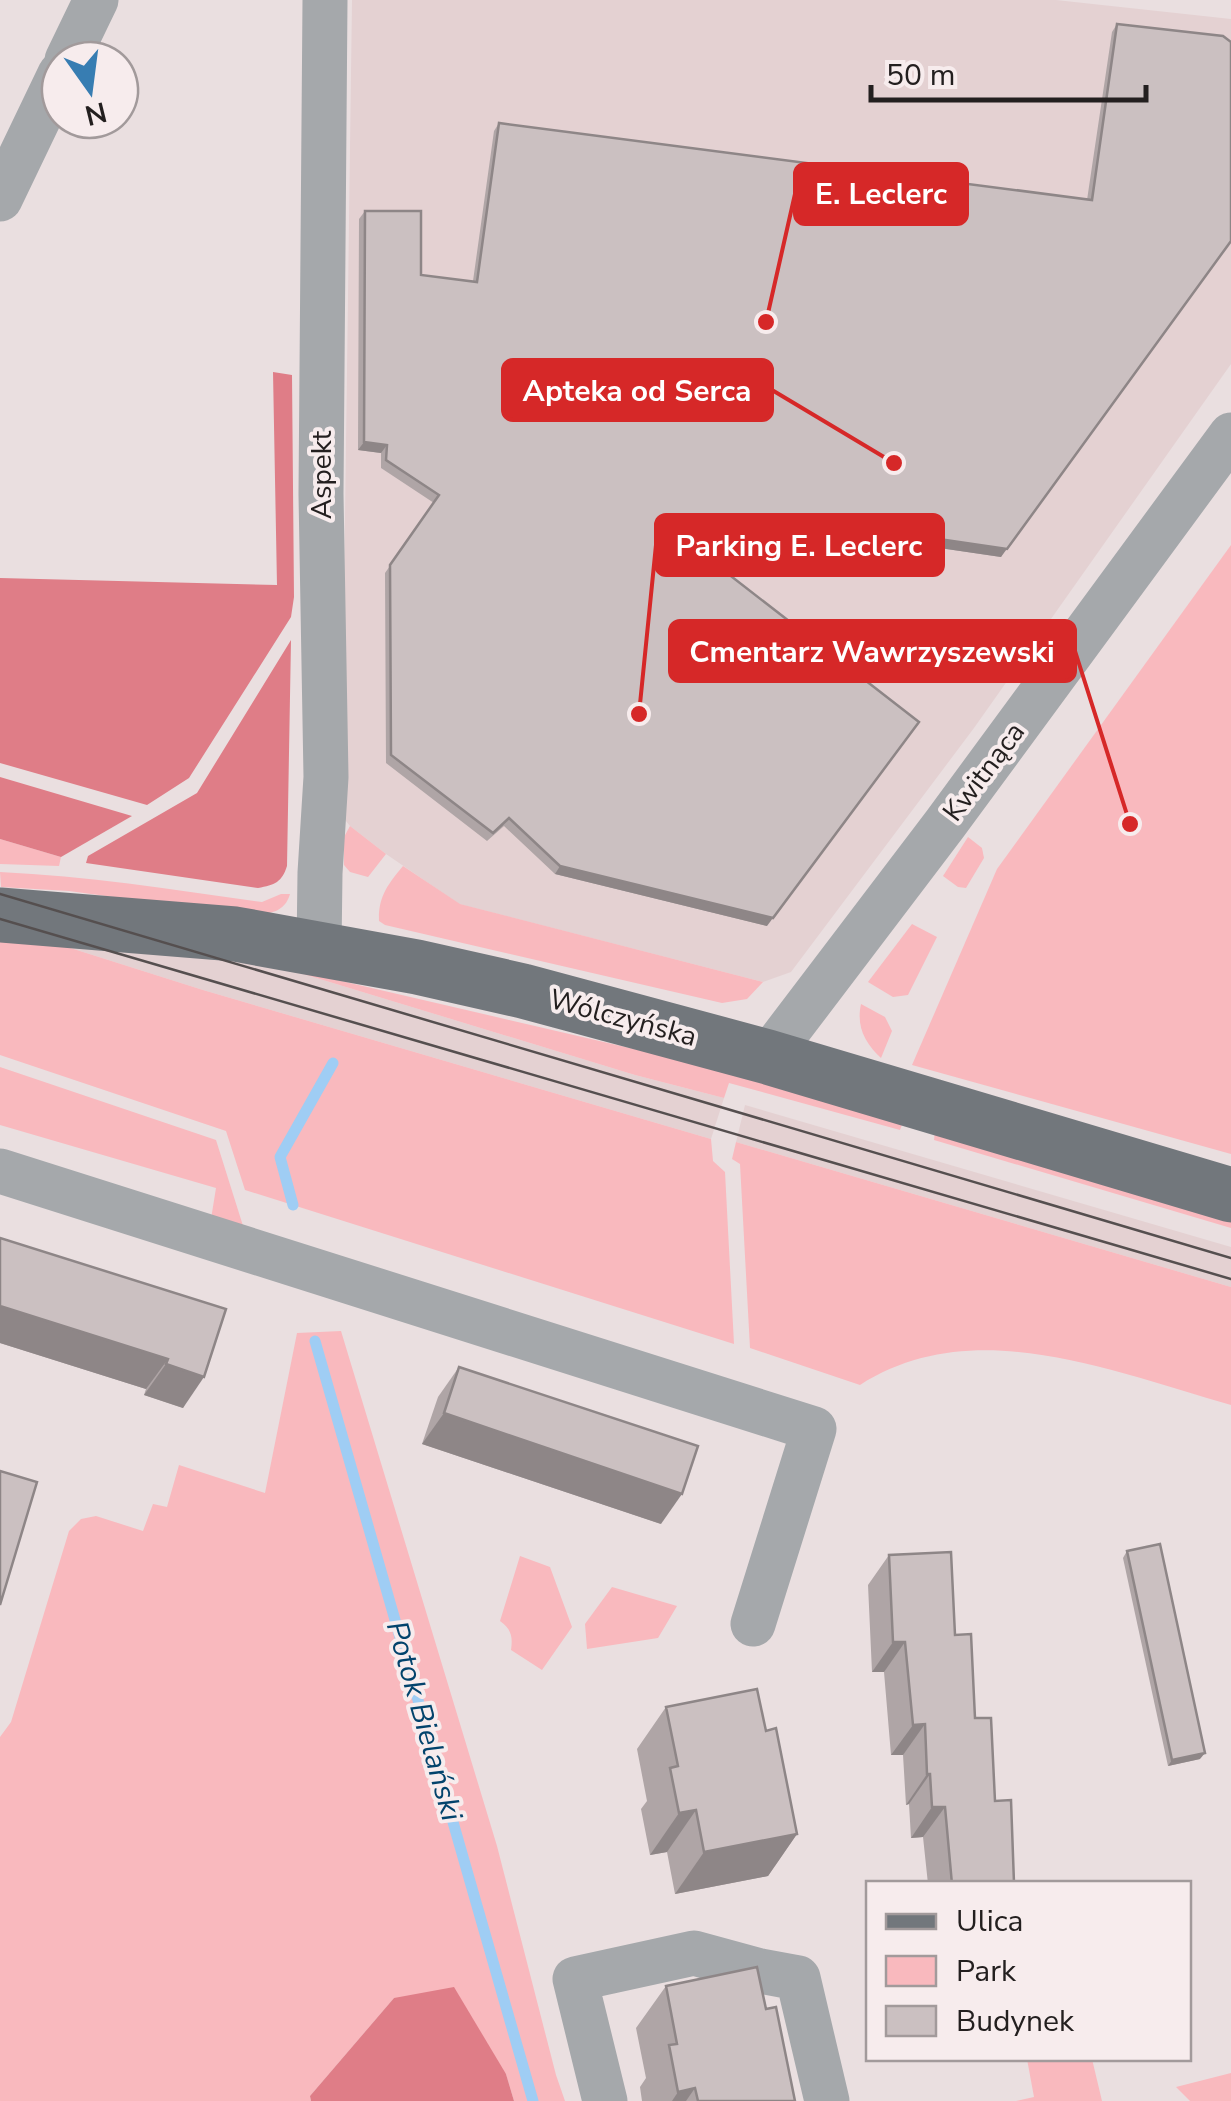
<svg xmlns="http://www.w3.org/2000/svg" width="1231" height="2101" font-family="'Nunito Sans',sans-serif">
<rect width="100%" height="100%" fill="#eadfe0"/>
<g fill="#e4d1d2">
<path d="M352,0H1056L1231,19V364L974,728L791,972L763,982L459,904L386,854L350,826L341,815Z"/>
<path d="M20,932L277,966L635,1075L724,1098L711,1139L203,990Z"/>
<path d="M745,1105L1231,1247V1287L736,1142Z"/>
</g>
<g fill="#f9b9be">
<path d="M1231,545V1154L912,1065L997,869Z"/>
<path d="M350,826L386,854L368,877L350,872L344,865V837Z"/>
<path d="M968,837L982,848L984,858L966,888L958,887L943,876Z"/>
<path d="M0,839L61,857L59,866L0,864Z"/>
<path d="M403,866L460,904L763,982L747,999L722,1003L385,925L379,921C378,897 388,884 403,866Z"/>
<path d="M0,872C88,876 175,890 262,902L281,894H290C284,915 265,914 247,915L69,891L1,887Z"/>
<path d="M912,924L937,937L908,995L893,997L868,982Z"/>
<path d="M0,932H20L203,990L711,1139L713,1161L725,1172L734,1344L245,1190L226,1131L0,1055Z"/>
<path d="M277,966L733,1072L903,1122L900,1130L729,1083L724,1098L635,1075Z"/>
<path d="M861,1004L885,1017L892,1031L881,1058C865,1043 856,1027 861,1004Z"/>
<path d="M0,1067L216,1140L244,1229L211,1219L216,1188L0,1125Z"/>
<path d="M935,1131L1231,1217V1228L934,1140Z"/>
<path d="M736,1142L1231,1287V1405C1113,1372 974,1312 860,1385L750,1348L740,1164L732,1159Z"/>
<path d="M341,1331L497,1846L556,2075L565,2101H514L506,2074L394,1998L310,2096L311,2101H0V1737L11,1722L69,1531L81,1519L96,1516L143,1531L153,1504L167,1507L179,1465L265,1493L297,1333Z"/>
<path d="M520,1556L550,1567L572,1627L542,1670L511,1650C513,1636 511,1629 500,1621Z"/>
<path d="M612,1587L677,1606L658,1638L587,1649L585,1624Z"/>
<path d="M1027,2059H1092L1102,2101H1016L1034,2097Z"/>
<path d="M1231,2073V2101H1190L1176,2087Z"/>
</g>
<g fill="#df7d87">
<path d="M273,372L292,375L294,597L291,617L189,778L147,805L0,763V578L277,585Z"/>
<path d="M291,640L287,866C282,882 275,885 258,888L86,863L88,856L197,793Z"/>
<path d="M0,777L132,816L61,857L0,839Z"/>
<path d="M454,1987L506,2074L514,2101H311L310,2096L394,1998Z"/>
</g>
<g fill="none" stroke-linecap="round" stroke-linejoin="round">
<g stroke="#9fcdf4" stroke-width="11">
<path d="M293,1205L280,1157L333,1063"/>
<path d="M315,1341L533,2101"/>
</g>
<g stroke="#a5a8ab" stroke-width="45">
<path d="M67,60L96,0"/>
<path d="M0,199L60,74"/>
<path d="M319,949L320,873L326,777L321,494L325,0"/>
<path d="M768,1057L945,824L1231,435"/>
<path d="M0,1171L814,1429L753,1624"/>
<path d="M605,2101L575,1979L694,1953L760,1971L798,1978L827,2101"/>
</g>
<path stroke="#72777c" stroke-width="55" d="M0,915L235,934L417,967L523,991L768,1057L1231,1195"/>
<g stroke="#554f4f" stroke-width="2.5">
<path d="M0,894L1231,1258"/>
<path d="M0,919L1231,1279"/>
</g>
</g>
<g fill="#afa5a6">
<path d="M1117,24L1223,36L1001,557L783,525L763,531L756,536L727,574L767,926L555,874L504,826L487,841L386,763L385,573L434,503L381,468V453L358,450L359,219L365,211L421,275L473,281L494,131L499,123L1087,200L1112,32Z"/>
<path d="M0,1238L226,1309L183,1408L144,1395L146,1389L0,1343Z"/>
<path d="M459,1367L661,1524L422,1444L438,1397Z"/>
<path d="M1127,1551L1200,1759L1168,1766L1123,1558Z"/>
<path d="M889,1555L955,1635L1014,1883L1031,1884H928L923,1837L911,1838L909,1804L906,1805L903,1755H891L884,1672H872L868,1585Z"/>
<path d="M666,1707L766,1731L797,1834L768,1876L675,1894L667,1852L650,1855L641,1809L647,1801L637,1749Z"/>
<path d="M666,1986L766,2009L795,2101H642L640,2087L646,2078L636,2028Z"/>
</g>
<g fill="#8e8687">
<path d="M1231,241L1001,557L783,525L763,531L756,536L761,528L769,523Z"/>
<path d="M364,442L387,445L381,453L358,450Z"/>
<path d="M919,722L767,926L555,874L560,866Z"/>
<path d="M0,1306L168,1359L146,1389L0,1343Z"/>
<path d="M166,1364L204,1377L183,1408L144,1395Z"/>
<path d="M444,1413L682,1494L661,1524L422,1444Z"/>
<path d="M893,1642H905L884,1672H872Z"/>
<path d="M925,1724L903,1755H891L913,1725Z"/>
<path d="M1205,1753L1200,1759L1168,1766L1172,1760Z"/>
<path d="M927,1774H930L909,1804L906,1805Z"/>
<path d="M932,1807H945L923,1837L911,1838Z"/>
<path d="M696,1810L667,1852L650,1855L679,1813Z"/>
<path d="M797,1834L768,1876L675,1894L704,1852Z"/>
<path d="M695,2088L686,2101H672L678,2092Z"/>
</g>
<g fill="#cbc0c1" stroke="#8e8687" stroke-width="2.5">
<path d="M1117,24L1223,36L1231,42V241L1007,549L789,517L769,523L761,528L727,573L919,722L773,918L560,866L509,818L493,833L391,755L390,565L439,495L386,460L387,445L364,442L365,211H421V275L477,282L499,123L1092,200Z"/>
<path d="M0,1238L226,1309L204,1377L166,1364L168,1359L0,1306Z"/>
<path d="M459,1367L698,1446L682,1494L444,1413Z"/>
<path d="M0,1471L37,1482L0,1605Z"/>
<path d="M1160,1544L1205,1753L1172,1760L1127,1551Z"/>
<path d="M951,1552L955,1635L971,1634L975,1718H991L995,1801L1011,1800L1014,1883L1031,1884H952L945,1807H932L930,1774H927L925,1724L913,1725L905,1642H893L889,1555Z"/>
<path d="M757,1689L766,1731L776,1728L797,1834L704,1852L696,1810L679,1813L670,1768L678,1766L666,1707Z"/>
<path d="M757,1967L766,2009L776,2007L795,2101H698L695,2088L678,2092L669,2045L677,2044L666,1986Z"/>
</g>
<g text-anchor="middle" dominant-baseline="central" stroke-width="8" stroke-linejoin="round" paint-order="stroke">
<g font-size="28" fill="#231f1f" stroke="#f7eced">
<text transform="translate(322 475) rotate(-90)">Aspekt</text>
<text transform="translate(984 772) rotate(-53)">Kwitnąca</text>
<text transform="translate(623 1018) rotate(15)">Wólczyńska</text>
</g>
<g font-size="30" font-style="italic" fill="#02436c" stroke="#f7eced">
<text transform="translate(424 1721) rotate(74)">Potok Bielański</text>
</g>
</g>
<path fill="none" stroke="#d62828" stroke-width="4" d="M766 322L795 194M894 463L772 390M639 714L656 545M1130 824L1075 651"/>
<g fill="#d62828" stroke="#f7eced" stroke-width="4">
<circle cx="766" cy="322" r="10"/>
<circle cx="894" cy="463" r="10"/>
<circle cx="639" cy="714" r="10"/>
<circle cx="1130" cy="824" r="10"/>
</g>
<g fill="#d62828" stroke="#d62828" stroke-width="4">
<rect x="795" y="164" width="172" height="60" rx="10"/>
<rect x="503" y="360" width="269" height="60" rx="10"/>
<rect x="656" y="515" width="287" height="60" rx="10"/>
<rect x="670" y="621" width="405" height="60" rx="10"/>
</g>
<g font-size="30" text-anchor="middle" font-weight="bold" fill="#fff">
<text x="881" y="204">E. Leclerc</text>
<text x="637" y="401">Apteka od Serca</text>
<text x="799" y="556">Parking E. Leclerc</text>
<text x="872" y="662">Cmentarz Wawrzyszewski</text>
</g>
<rect x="866" y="1881" width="325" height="180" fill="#f7eced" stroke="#a29a9b" stroke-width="2.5"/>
<rect x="886" y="1914" width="50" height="15" fill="#72777c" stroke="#a29a9b" stroke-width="2.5"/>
<text x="956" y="1931" font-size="30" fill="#231f1f">Ulica</text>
<rect x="886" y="1956" width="50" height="30" fill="#f9b9be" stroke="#a29a9b" stroke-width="2.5"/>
<text x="956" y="1981" font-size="30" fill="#231f1f">Park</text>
<rect x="886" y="2006" width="50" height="30" fill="#cbc0c1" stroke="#a29a9b" stroke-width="2.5"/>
<text x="956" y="2031" font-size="30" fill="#231f1f">Budynek</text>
<g transform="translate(90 90) rotate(166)"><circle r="48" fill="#f7eced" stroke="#a29a9b" stroke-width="2.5"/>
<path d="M0-8L18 38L0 25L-18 38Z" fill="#377db2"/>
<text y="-15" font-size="28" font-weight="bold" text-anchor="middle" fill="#231f1f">N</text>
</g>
<path d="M871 85v15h275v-15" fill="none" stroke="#231f1f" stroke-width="5"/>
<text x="886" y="85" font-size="30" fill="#231f1f" stroke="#f7eced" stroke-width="8" paint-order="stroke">50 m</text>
</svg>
